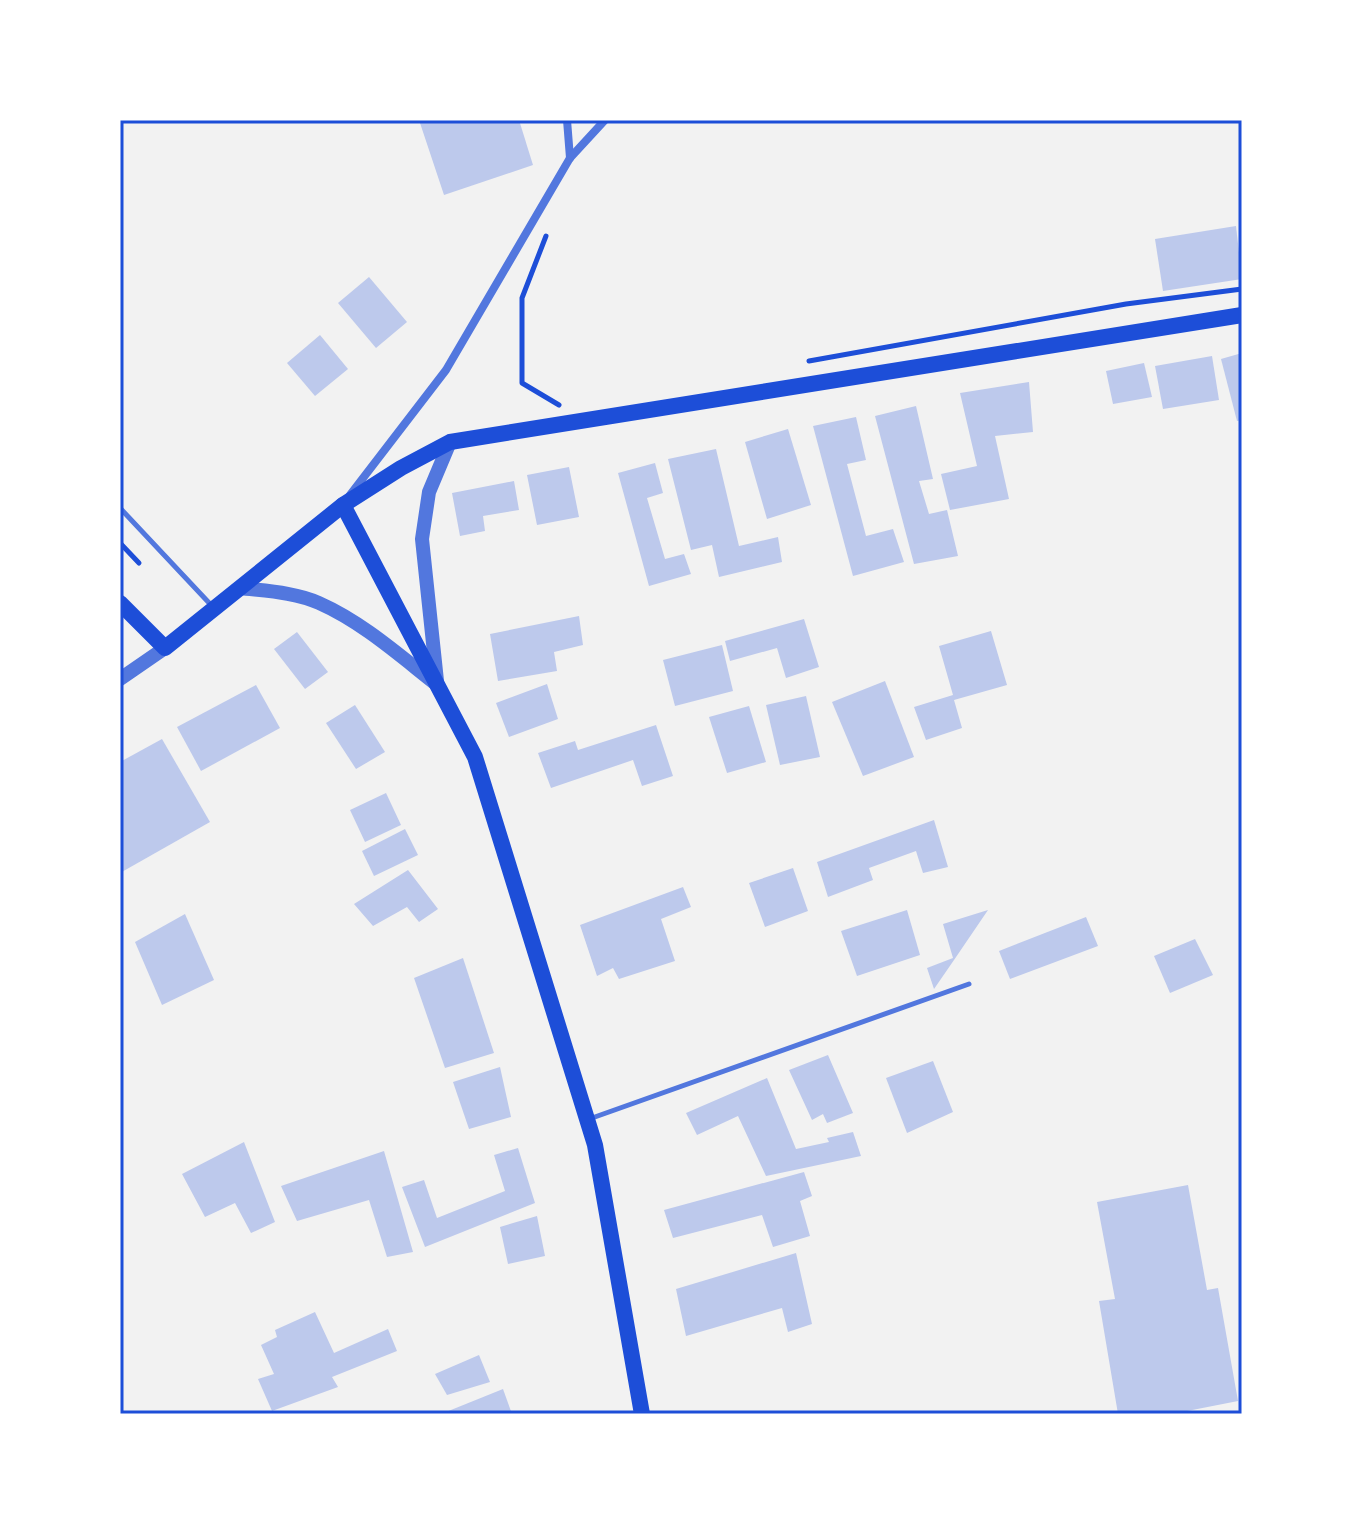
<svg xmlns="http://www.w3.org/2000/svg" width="1362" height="1534" font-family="Manrope,sans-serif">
<rect width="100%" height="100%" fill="#f2f2f2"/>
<g fill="#bdc9ec">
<path d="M419,120H519L533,165L444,195Z"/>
<path d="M1236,226L1242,279L1163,291L1155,239Z"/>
<path d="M369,277L407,322L376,348L338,303Z"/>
<path d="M320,335L348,369L315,396L287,363Z"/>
<path d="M1242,353V420L1237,421L1221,359Z"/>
<path d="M1212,356L1219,400L1163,409L1155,366Z"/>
<path d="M1144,363L1152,397L1113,404L1106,371Z"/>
<path d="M1029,382L1033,432L995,436L1009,499L950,510L941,474L977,466L960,393Z"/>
<path d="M916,406L933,479L919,481L929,514L947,510L958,556L914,564L875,416Z"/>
<path d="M856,417L866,460L847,464L866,536L893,529L904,562L853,576L813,426Z"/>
<path d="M788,429L811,505L767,519L745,442Z"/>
<path d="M716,449L739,546L778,537L782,562L719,577L712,545L691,550L668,459Z"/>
<path d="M655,463L663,493L647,498L665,559L684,554L691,574L649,586L618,473Z"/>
<path d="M569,467L579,517L537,525L527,475Z"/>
<path d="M514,481L519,510L483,516L485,531L460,536L452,493Z"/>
<path d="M579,616L583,645L554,652L557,671L498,681L490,634Z"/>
<path d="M804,619L819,667L786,678L777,648L730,661L725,641Z"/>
<path d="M991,631L1007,685L954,700L962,728L926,740L914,707L953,695L939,646Z"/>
<path d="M297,632L328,672L305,689L274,649Z"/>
<path d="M722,645L733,691L675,706L663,660Z"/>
<path d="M885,681L914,757L863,776L832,702Z"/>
<path d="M547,684L558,719L509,737L496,703Z"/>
<path d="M256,685L280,728L201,771L177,727Z"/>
<path d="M806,696L820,757L780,765L766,705Z"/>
<path d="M355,705L385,752L356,769L326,723Z"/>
<path d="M749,706L766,762L727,773L709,717Z"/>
<path d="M656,725L673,776L642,786L633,760L551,788L538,753L575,741L578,750Z"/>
<path d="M162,739L210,822L120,873V762Z"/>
<path d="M386,793L401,825L365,842L350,810Z"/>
<path d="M934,820L948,867L923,873L916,851L869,868L873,880L828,897L817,862Z"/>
<path d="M405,829L418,855L374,876L362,851Z"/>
<path d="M793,868L808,911L765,927L749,883Z"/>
<path d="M408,870L438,909L419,922L407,907L373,926L354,904Z"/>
<path d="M683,887L691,907L661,919L675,961L619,979L613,968L597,976L580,925Z"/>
<path d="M907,910L920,955L857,976L841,931Z"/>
<path d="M988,910L954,960L934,989L927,968L953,958L943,924Z"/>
<path d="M185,914L214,980L162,1005L135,942Z"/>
<path d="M1086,917L1098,946L1010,979L999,951Z"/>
<path d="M1195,939L1213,975L1170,993L1154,956Z"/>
<path d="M463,958L494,1053L445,1068L414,978Z"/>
<path d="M828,1055L853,1113L827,1123L823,1114L812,1120L789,1070Z"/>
<path d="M933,1061L953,1112L907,1133L886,1078Z"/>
<path d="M500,1067L511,1117L469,1129L453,1082Z"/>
<path d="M767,1078L796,1149L829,1142L827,1138L853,1132L861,1156L766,1176L738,1116L697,1135L686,1113Z"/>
<path d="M244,1142L275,1222L251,1233L235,1203L205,1217L182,1174Z"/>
<path d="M518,1148L535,1203L425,1247L402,1187L424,1180L437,1218L505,1191L494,1155Z"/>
<path d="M384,1151L413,1252L387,1257L369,1200L297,1221L281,1186Z"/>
<path d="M804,1172L812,1196L800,1201L810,1236L773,1247L762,1215L673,1238L664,1210Z"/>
<path d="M1188,1185L1207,1290L1218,1288L1238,1401L1172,1414H1118L1099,1301L1115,1299L1097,1202Z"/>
<path d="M537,1216L545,1256L508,1264L500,1227Z"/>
<path d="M796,1253L812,1324L788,1332L782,1308L686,1336L676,1289Z"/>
<path d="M315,1312L334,1353L388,1329L397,1351L332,1377L338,1387L272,1411L258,1379L274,1374L261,1345L277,1337L275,1330Z"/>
<path d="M479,1355L490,1382L447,1395L435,1374Z"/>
<path d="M503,1389L512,1414H441Z"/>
</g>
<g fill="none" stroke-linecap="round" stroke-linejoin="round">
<g stroke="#1d4ed8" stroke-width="5">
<path d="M546,236L522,298V383L559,405"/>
<path d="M809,361L1126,304L1242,289"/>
<path d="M120,543L139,563"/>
</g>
<g stroke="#5277de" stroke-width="5">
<path d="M120,508L212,606"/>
<path d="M592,1118L969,984"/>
</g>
<g stroke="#5277de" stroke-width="8">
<path d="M567,120L570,158"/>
<path d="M350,495L446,370L570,158L605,120"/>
</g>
<g stroke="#5277de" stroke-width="14">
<path d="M240,588C265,591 295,592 319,603C362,622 399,655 436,684"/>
<path d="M120,679L165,648"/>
<path d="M437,681L422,539L429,492L450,442"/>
</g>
<g stroke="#1d4ed8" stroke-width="16">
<path d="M343,505L475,757L595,1145L642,1414"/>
<path d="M120,603L165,648L343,505L401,468L450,442L1242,315"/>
</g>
</g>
<rect width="1362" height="1534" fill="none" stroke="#ffffff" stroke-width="244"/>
<rect x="122" y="122" width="1118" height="1290" fill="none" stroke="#1d4ed8" stroke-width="3"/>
</svg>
